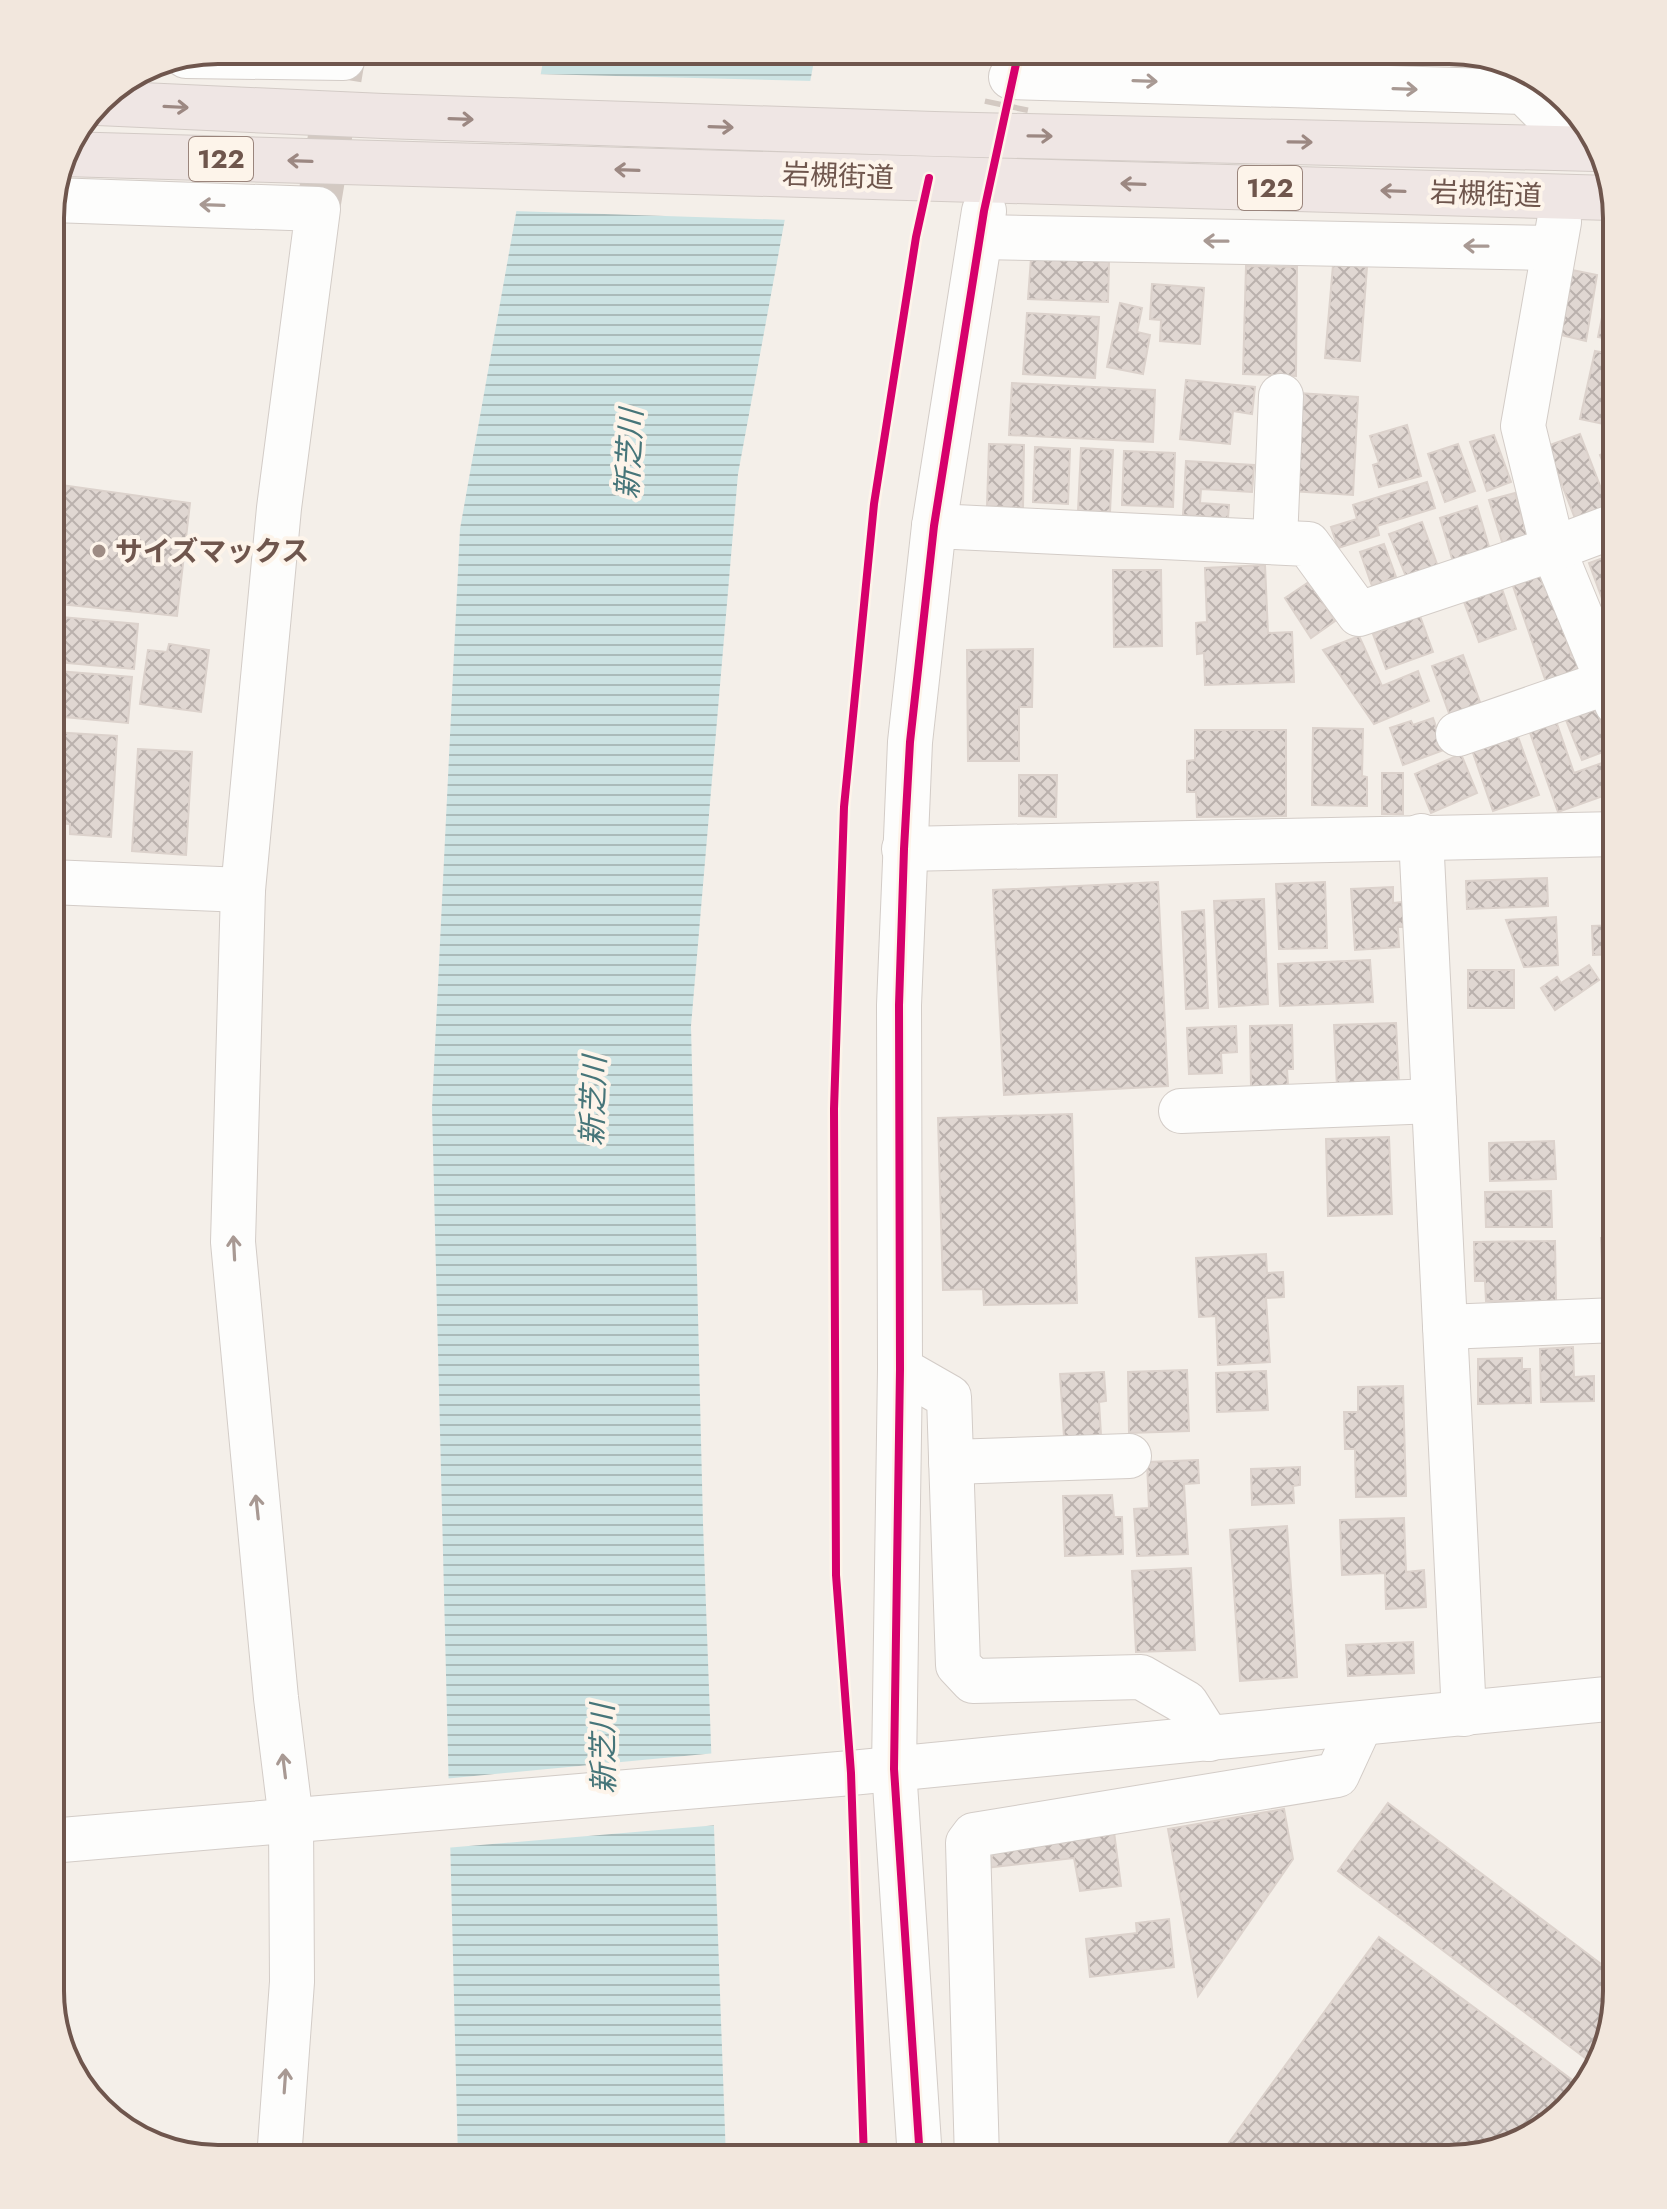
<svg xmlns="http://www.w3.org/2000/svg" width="1667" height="2209" font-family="Jost,'Noto Sans JP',sans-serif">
<defs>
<pattern id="water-rules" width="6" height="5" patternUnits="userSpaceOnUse" patternTransform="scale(2)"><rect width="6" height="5" fill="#cce3e3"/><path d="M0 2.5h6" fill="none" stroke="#aabbba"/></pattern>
<pattern id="building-cross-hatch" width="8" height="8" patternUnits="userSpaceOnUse" patternTransform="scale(2)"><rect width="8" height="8" fill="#e0d7d2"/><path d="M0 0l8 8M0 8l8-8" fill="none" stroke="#bab1ad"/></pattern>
</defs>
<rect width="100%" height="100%" fill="#f4efe9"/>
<path fill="url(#water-rules)" d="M545,50H816L738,474L691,1026L703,1523L726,2159H458L432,1108L460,529Z"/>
<g fill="#f4efe9">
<path d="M537,74L814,81L789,220L513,211Z"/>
<path d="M716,1753L718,1825L445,1848L443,1779Z"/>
</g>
<g fill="url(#building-cross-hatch)" stroke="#dcd2cc" stroke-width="2">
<path d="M1071,50H1143L1142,61Z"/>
<path d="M1320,50H1392L1389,71L1350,66L1351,61L1319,56Z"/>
<path d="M1476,55L1500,63V66L1475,64Z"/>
<path d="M1615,254H1617V341L1598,337Z"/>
<path d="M1031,258L1109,262L1108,302L1028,299Z"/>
<path d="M1333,265L1367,267L1360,361L1325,358Z"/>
<path d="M1246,266L1297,267L1296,376L1243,374Z"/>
<path d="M1572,270L1597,275L1586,341L1561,335Z"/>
<path d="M1152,284L1204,288L1200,344L1160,341L1161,320L1150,319Z"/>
<path d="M1120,303L1142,308L1137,332L1150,335L1143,374L1107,367Z"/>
<path d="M1027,313L1099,317L1095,378L1023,374Z"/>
<path d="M1595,351L1617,355L1604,424L1580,419Z"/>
<path d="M1186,380L1255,387L1252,414L1233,411L1230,444L1180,439Z"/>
<path d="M1012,383L1155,390L1153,442L1009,435Z"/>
<path d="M1298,393L1358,397L1353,495L1291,491Z"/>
<path d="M1407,425L1421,476L1379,487L1373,465L1379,463L1370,436Z"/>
<path d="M1580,434L1609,509L1576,521L1547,446Z"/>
<path d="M1494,435L1511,482L1487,491L1470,442Z"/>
<path d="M1617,435V499L1600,455L1615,448L1611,438Z"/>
<path d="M989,444L1024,445L1023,508L987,506Z"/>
<path d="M1458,444L1475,491L1445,502L1428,454Z"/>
<path d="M1035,447L1070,449L1068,504L1033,502Z"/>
<path d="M1081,448L1113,450L1110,512L1078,511Z"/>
<path d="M1124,451L1175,453L1173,507L1122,505Z"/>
<path d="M1186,461L1254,465L1252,492L1201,489L1200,503L1229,505L1228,518L1183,515Z"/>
<path d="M1427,482L1435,508L1377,526L1379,535L1338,548L1331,527L1357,519L1353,505Z"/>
<path d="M54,484L190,503L177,616L50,603V489Z"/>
<path d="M1515,493L1528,538L1503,545L1489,500Z"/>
<path d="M1477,506L1490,550L1453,562L1440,518Z"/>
<path d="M1422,522L1438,567L1407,579L1389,534Z"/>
<path d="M1384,544L1396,577L1372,586L1360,552Z"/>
<path d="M1617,553V597L1603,601L1589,563Z"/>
<path d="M1265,565L1268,633L1292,632L1294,682L1205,685L1204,653L1197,654L1196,623L1207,622L1205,568Z"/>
<path d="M1113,570H1161L1162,646L1114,647Z"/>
<path d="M1540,576L1545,590L1550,588L1571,655L1575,654L1581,670L1546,682L1513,586Z"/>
<path d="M1309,582L1335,621L1311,638L1285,598Z"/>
<path d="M1502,589L1516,629L1479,642L1464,602Z"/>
<path d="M1420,616L1433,652L1386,669L1373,634Z"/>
<path d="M61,617L138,624L134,669L57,662Z"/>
<path d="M1359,636L1382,686L1418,671L1429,701L1374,724L1323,650Z"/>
<path d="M169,644L209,650L201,712L140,704L148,650L167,652Z"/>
<path d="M1033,649L1032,707H1019V761H968L967,650Z"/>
<path d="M1463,655L1481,705L1450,716L1432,666Z"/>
<path d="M57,671L132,677L128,723L53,716Z"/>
<path d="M1596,709L1611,749L1582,760L1566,720Z"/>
<path d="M1433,718L1444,750L1403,765L1390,728L1411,721L1413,725Z"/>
<path d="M1556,721L1574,773L1616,758L1617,791L1558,812L1529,730Z"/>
<path d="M1313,728L1363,729L1362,776L1367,777V806L1312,805Z"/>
<path d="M1195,730H1286V816L1197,817L1196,792H1187V761L1195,760Z"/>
<path d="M52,732L117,736L111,837L70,834V824L50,823Z"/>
<path d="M1517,734L1539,795L1493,811L1472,750Z"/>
<path d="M138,749L192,752L186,855L132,851Z"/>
<path d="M1461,754L1477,793L1431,813L1415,774Z"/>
<rect x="1382" y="773" width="21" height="41"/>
<path d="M1019,775H1057L1056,817L1019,816Z"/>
<path d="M1547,878L1548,906L1467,909L1466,881Z"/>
<path d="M1158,882L1168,1086L1004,1095L993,890Z"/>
<path d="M1325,882L1327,948L1279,949L1276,884Z"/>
<path d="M1393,887V903L1402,902L1404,927H1398L1399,947L1355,950L1351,889Z"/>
<path d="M1264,899L1268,1004L1219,1007L1214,901Z"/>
<path d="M1204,910L1208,1008L1186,1009L1182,912Z"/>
<path d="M1556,917L1558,965L1524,967L1506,920Z"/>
<path d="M1617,925V954L1593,955L1592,926Z"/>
<path d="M1370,960L1373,1002L1280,1006L1278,964Z"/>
<path d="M1589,965L1599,980L1555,1010L1541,988L1557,977L1561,983Z"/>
<rect x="1468" y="970" width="46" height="38"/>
<path d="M1396,1023L1399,1085L1337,1087L1334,1025Z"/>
<path d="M1292,1025L1293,1069H1287L1288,1086L1251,1087L1250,1026Z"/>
<path d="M1236,1026L1237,1052L1221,1053L1222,1073L1189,1074L1187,1028Z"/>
<path d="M1072,1114L1077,1303L984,1305L983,1289L943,1290L938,1118Z"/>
<path d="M1389,1137L1392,1214L1328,1216L1326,1139Z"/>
<path d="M1554,1141L1556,1179L1490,1181L1489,1143Z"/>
<path d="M1551,1191L1552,1227H1486L1485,1192Z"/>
<path d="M1617,1237V1294H1611V1282H1603L1601,1238Z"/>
<path d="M1555,1241L1556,1301H1486L1485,1281H1475L1474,1242Z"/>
<path d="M1266,1254L1267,1273L1283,1272L1284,1297L1266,1298L1270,1362L1218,1365L1216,1316L1199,1317L1196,1258Z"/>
<path d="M1573,1347L1574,1377L1594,1376V1401L1541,1402L1540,1349Z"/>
<path d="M1604,1348H1617V1401H1606Z"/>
<path d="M1522,1358V1369H1530L1531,1403L1478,1404V1359Z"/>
<path d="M1187,1370L1189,1431L1129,1433L1128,1372Z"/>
<path d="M1266,1371L1268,1410L1217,1412L1216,1373Z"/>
<path d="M1104,1372L1106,1401L1099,1402L1101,1435L1064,1437L1060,1374Z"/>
<path d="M1403,1386L1406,1496L1356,1497L1355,1449H1345L1344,1412H1358V1387Z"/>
<path d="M1617,1414V1622H1616L1607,1415Z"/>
<path d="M1198,1460L1199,1483L1184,1484L1188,1554L1137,1556L1134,1509L1149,1508L1147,1462Z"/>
<path d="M1300,1467V1485L1293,1486L1294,1503L1252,1505L1251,1469Z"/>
<path d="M1112,1495L1114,1517H1122L1123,1554L1065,1556L1063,1496Z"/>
<path d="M1404,1518L1406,1572L1424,1570L1426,1607L1386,1609L1385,1573L1342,1575L1340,1520Z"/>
<path d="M1287,1526L1297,1677L1240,1681L1230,1530Z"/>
<path d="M1191,1568L1195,1650L1136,1652L1132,1571Z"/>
<path d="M1413,1642L1414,1673L1348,1676L1346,1645Z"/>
<path d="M1388,1803L1617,1976V1992L1597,2067L1338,1871Z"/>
<path d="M1284,1809L1293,1859L1198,1996L1168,1829Z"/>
<path d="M1114,1832L1121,1886L1080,1891L1074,1858L985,1868L998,1847Z"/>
<path d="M1169,1919L1174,1967L1090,1977L1086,1939L1137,1933L1136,1923Z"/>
<path d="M1379,1937L1583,2088L1542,2131L1450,2159H1217Z"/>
<path d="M1121,2148L1136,2159H1112Z"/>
</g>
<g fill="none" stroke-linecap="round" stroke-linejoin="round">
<g stroke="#d3c9c2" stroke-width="44" stroke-dasharray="44 22" stroke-linecap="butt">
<path d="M992,173L1007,103"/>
<path d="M318,209L343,58"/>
</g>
<g stroke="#d3ccc7" stroke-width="46">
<g id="minor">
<path d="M186,56L343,58L345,50"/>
<path d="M1011,77L1524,92L1580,148"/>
<path d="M52,200L318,209L279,508L243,890L233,1242L276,1698L291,1820L292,1982L279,2159"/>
<path d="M1559,222L1523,426L1553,549L1617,704"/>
<path d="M980,237L1554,248"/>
<path d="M934,526L1308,544L1359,614L1553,549L1617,525"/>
<path d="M1275,541L1281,396"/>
<path d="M1458,734L1608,682"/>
<path d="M1421,836L1464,1714"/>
<path d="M904,849L1617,834"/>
<path d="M50,882L243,890"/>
<path d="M1181,1111L1434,1101"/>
<path d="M1445,1327L1617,1320"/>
<path d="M900,1369L949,1397L958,1665L973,1681L1141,1677L1186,1703L1209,1739"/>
<path d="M951,1462L1129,1456"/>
<path d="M50,1841L851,1773L1617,1698"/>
<path d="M920,2159L894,1769L900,1369L899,1005L910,742L934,526L984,211"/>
<path d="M977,2159L968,1843L974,1835L1337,1775L1360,1725"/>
</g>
</g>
<g stroke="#d3cbc6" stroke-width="46">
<g id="highway">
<path d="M98,103L383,116L934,134L1596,149"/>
<path d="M64,154L1611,198"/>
</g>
</g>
<use href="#minor" stroke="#fdfdfc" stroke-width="44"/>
<use href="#highway" stroke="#efe6e4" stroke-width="44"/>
<g stroke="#fdf4ea" stroke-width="13">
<g id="cycleway">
<path d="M864,2159L851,1773L836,1575L834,1109L844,807L874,504L916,237L929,178"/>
<path d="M920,2159L894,1769L900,1369L899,1005L904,849L910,742L934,526L984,211L1019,50"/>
</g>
</g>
<use href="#cycleway" stroke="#d6006c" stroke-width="8"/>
</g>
<defs><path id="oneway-shaft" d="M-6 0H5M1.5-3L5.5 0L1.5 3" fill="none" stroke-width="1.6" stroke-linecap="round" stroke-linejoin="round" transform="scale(2)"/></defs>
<g stroke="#a89993">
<use href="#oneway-shaft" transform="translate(1145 81) rotate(2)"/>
<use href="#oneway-shaft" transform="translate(1405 89) rotate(2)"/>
<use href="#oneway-shaft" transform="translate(212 205) rotate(-178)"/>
<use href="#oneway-shaft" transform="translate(1216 241) rotate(-179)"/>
<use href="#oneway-shaft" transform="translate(1476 246) rotate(-179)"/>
<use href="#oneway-shaft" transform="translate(234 1248) rotate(-93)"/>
<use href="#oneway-shaft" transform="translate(257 1507) rotate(-96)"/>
<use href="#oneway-shaft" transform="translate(284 1766) rotate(-97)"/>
<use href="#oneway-shaft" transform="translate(285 2081) rotate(-86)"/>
</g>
<g stroke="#9c8882">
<use href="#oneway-shaft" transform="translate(176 107) rotate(3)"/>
<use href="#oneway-shaft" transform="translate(461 119) rotate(2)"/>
<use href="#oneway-shaft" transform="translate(721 127) rotate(2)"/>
<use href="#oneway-shaft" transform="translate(1040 136) rotate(1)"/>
<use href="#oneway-shaft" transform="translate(1300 142) rotate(1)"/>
<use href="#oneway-shaft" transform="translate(300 161) rotate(-178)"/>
<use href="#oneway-shaft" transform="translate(627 170) rotate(-178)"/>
<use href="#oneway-shaft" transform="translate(1133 184) rotate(-178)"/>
<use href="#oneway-shaft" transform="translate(1393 191) rotate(-178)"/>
</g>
<circle fill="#9e8c84" stroke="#fdf4ea" stroke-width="3" cx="99" cy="551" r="8"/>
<g text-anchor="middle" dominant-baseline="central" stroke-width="8" stroke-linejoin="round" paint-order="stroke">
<g fill="#fdf4ea" stroke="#9a857c" stroke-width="2">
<rect x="189" y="137" width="64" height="44" rx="6"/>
<rect x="1238" y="166" width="64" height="44" rx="6"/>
</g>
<g font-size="26" font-weight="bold" fill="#6f564d">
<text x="221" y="159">122</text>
<text x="1270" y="188">122</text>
</g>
<g font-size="28" fill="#6f564d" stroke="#fdf4ea">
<text transform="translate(838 176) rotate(2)">岩槻街道</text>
<text transform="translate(1486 194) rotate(2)">岩槻街道</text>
</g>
<g font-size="28" font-weight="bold" fill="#6f564d" stroke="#fdf4ea" text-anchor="start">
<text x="115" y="551">サイズマックス</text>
</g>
<g font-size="30" font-style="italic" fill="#467579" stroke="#fdf4ea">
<text transform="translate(629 454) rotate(-87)">新芝川</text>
<text transform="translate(593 1101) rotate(-88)">新芝川</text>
<text transform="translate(603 1749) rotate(-91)">新芝川</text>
</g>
</g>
<path d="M0 0H1667V2209H0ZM218 64H1449A154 154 0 0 1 1603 218V1991A154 154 0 0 1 1449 2145H218A154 154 0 0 1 64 1991V218A154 154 0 0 1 218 64Z" fill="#f2e7dd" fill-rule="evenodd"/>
<path fill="none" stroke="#6f564d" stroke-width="4" d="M218 64H1449A154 154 0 0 1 1603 218V1991A154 154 0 0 1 1449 2145H218A154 154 0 0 1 64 1991V218A154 154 0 0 1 218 64Z"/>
</svg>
